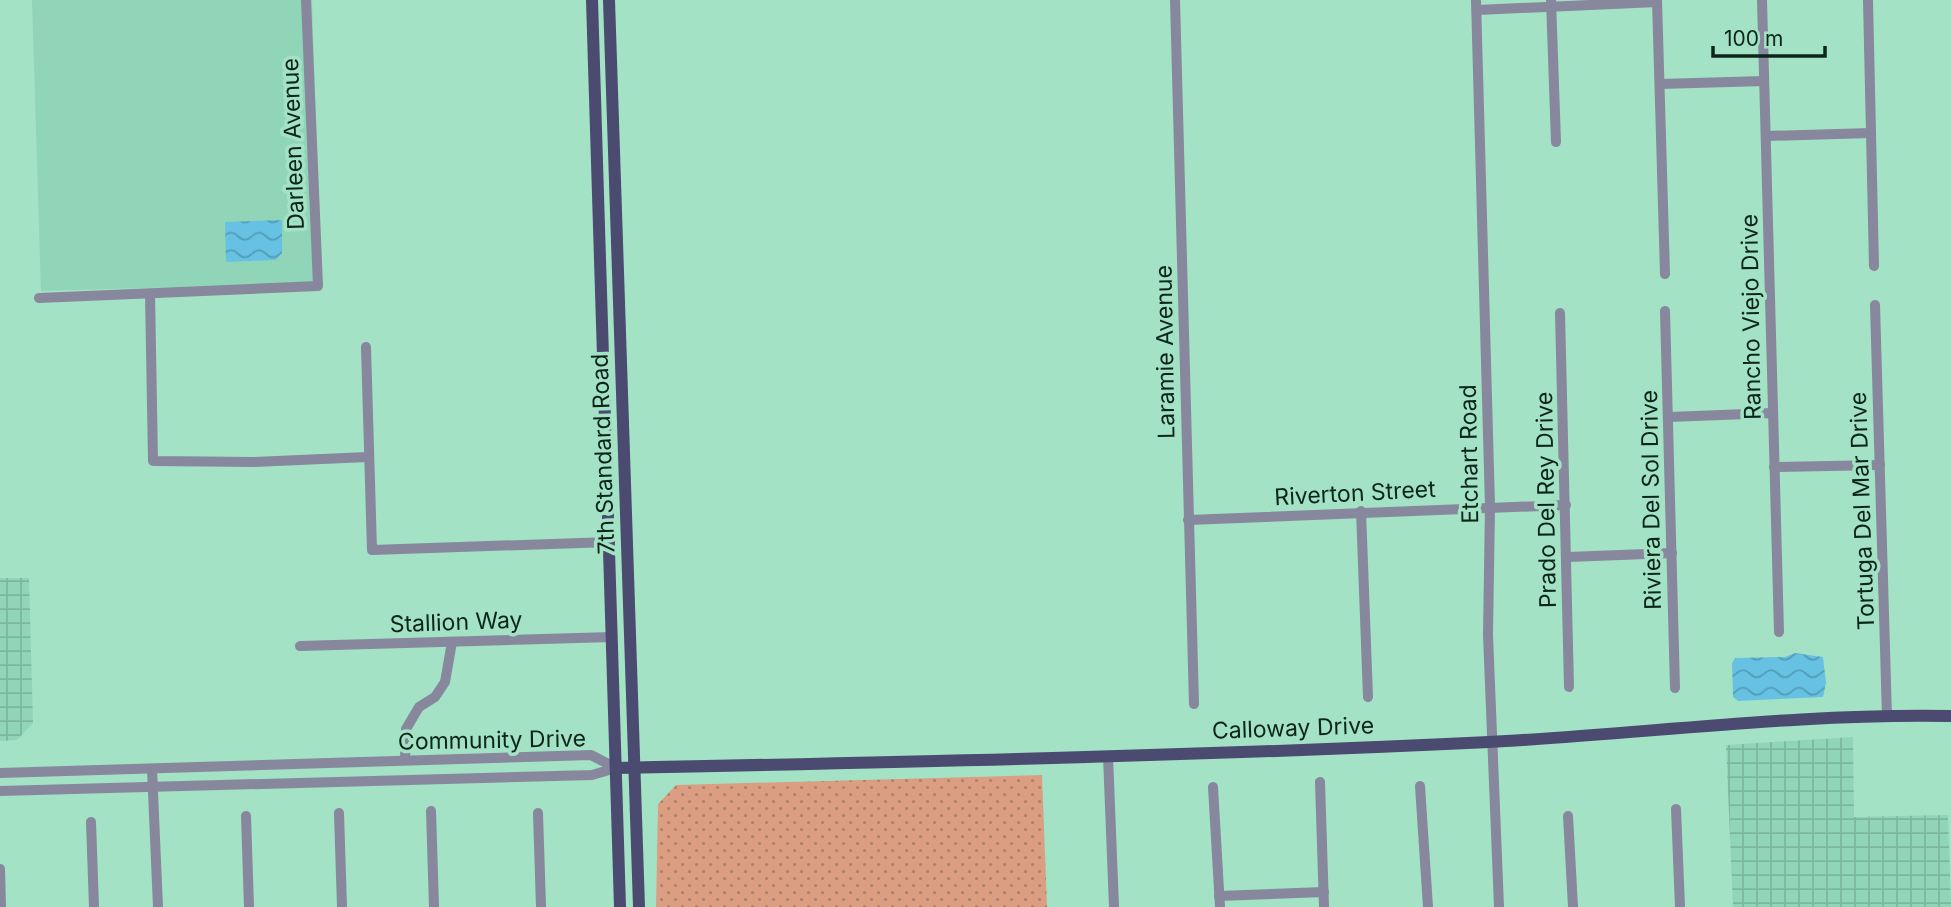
<svg xmlns="http://www.w3.org/2000/svg" width="1951" height="907" font-family="Inter,sans-serif">
<defs>
<pattern id="industrial-grid" width="8" height="8" patternUnits="userSpaceOnUse" patternTransform="scale(1.75)"><rect width="8" height="8" fill="#90d5b7"/><path d="M0 4h8M4 0v8" fill="none" stroke="#7bb79d"/></pattern>
<pattern id="green-dots" width="8" height="8" patternUnits="userSpaceOnUse" patternTransform="scale(1.75)"><rect width="8" height="8" fill="#db9e83"/><path d="M2 2h.1M6 6h.1" fill="none" stroke="#b0816a" stroke-width="1.8" stroke-linecap="round"/></pattern>
<pattern id="water-waves" width="16" height="10" patternUnits="userSpaceOnUse" patternTransform="scale(1.75)"><rect width="16" height="10" fill="#66c1e3"/><path d="M0 5q4-4 8 0t8 0" fill="none" stroke="#529db7"/></pattern>
</defs>
<rect width="100%" height="100%" fill="#a4e2c5"/>
<path fill="#90d5b7" d="M32,0H312L321,283L41,291Z"/>
<g fill="url(#industrial-grid)">
<path d="M29,578L33,723L17,740L0,741V578Z"/>
<path d="M1853,737L1854,817L1948,815L1951,907H1733L1726,745Z"/>
</g>
<path fill="url(#green-dots)" d="M1042,775L1047,907H656L658,804L676,785Z"/>
<g fill="url(#water-waves)">
<path d="M282,220V253L276,260L226,262L225,222Z"/>
<path d="M1795,653L1823,657L1826,683L1823,697L1738,701L1733,697L1732,663L1735,658L1785,657Z"/>
</g>
<g fill="none" stroke-linecap="round" stroke-linejoin="round">
<g stroke="#87879d" stroke-width="10">
<path d="M1175,0L1194,704"/>
<path d="M1476,0L1490,506L1488,635L1499,907"/>
<path d="M1551,0L1556,142"/>
<path d="M1657,0L1665,274"/>
<path d="M1762,0L1779,632"/>
<path d="M1868,0L1874,266"/>
<path d="M1477,10L1657,2"/>
<path d="M1660,84L1764,81"/>
<path d="M1766,136L1871,133"/>
<path d="M150,294L153,461L254,462L368,457"/>
<path d="M39,298L318,286L306,0"/>
<path d="M1875,305L1887,717"/>
<path d="M1665,311L1675,688"/>
<path d="M1560,313L1569,687"/>
<path d="M366,347L372,550L610,542"/>
<path d="M1669,417L1773,413"/>
<path d="M1774,467L1880,465"/>
<path d="M1361,511L1368,697"/>
<path d="M1188,520L1566,505"/>
<path d="M1568,557L1672,553"/>
<path d="M300,646L612,637"/>
<path d="M1108,756L1114,907"/>
<path d="M405,760L406,729L419,707L435,697L445,682L452,642"/>
<path d="M152,769L158,907"/>
<path d="M0,773L591,755L616,768"/>
<path d="M1320,782L1324,907"/>
<path d="M1420,786L1428,907"/>
<path d="M1213,787L1220,907"/>
<path d="M0,791L592,775L616,768"/>
<path d="M1676,809L1680,907"/>
<path d="M431,811L434,907"/>
<path d="M339,813L342,907"/>
<path d="M538,813L541,907"/>
<path d="M246,816L249,907"/>
<path d="M1568,816L1573,907"/>
<path d="M91,822L94,907"/>
<path d="M0,869L1,907"/>
<path d="M1219,896L1324,892"/>
</g>
<g stroke="#4b4a70" stroke-width="12">
<path d="M592,0L620,907"/>
<path d="M609,0L639,907"/>
<path d="M616,768C907,762 1198,756 1489,742C1643,734 1797,713 1951,716"/>
</g>
</g>
<g text-anchor="middle" dominant-baseline="central" stroke-width="7" stroke-linejoin="round" paint-order="stroke">
<g font-size="23" fill="#0c251b" stroke="#a4e2c5">
<text transform="translate(293 144) rotate(-92)">Darleen Avenue</text>
<text transform="translate(1751 317) rotate(-91)">Rancho Viejo Drive</text>
<text transform="translate(1165 352) rotate(-91)">Laramie Avenue</text>
<text transform="translate(603 454) rotate(-92)">7th Standard Road</text>
<text transform="translate(1469 454) rotate(-91)">Etchart Road</text>
<text transform="translate(1355 493) rotate(-3)">Riverton Street</text>
<text transform="translate(1546 500) rotate(-91)">Prado Del Rey Drive</text>
<text transform="translate(1651 500) rotate(-91)">Riviera Del Sol Drive</text>
<text transform="translate(1862 511) rotate(-92)">Tortuga Del Mar Drive</text>
<text transform="translate(456 622) rotate(-2)">Stallion Way</text>
<text transform="translate(1293 728) rotate(-2)">Calloway Drive</text>
<text transform="translate(492 740) rotate(-1)">Community Drive</text>
</g>
</g>
<path d="M1713 46v10h112v-10" fill="none" stroke="#0c251b" stroke-width="3.5"/>
<text x="1724" y="46" font-size="21" fill="#0c251b" stroke="#a4e2c5" stroke-width="5" paint-order="stroke">100 m</text>
</svg>
